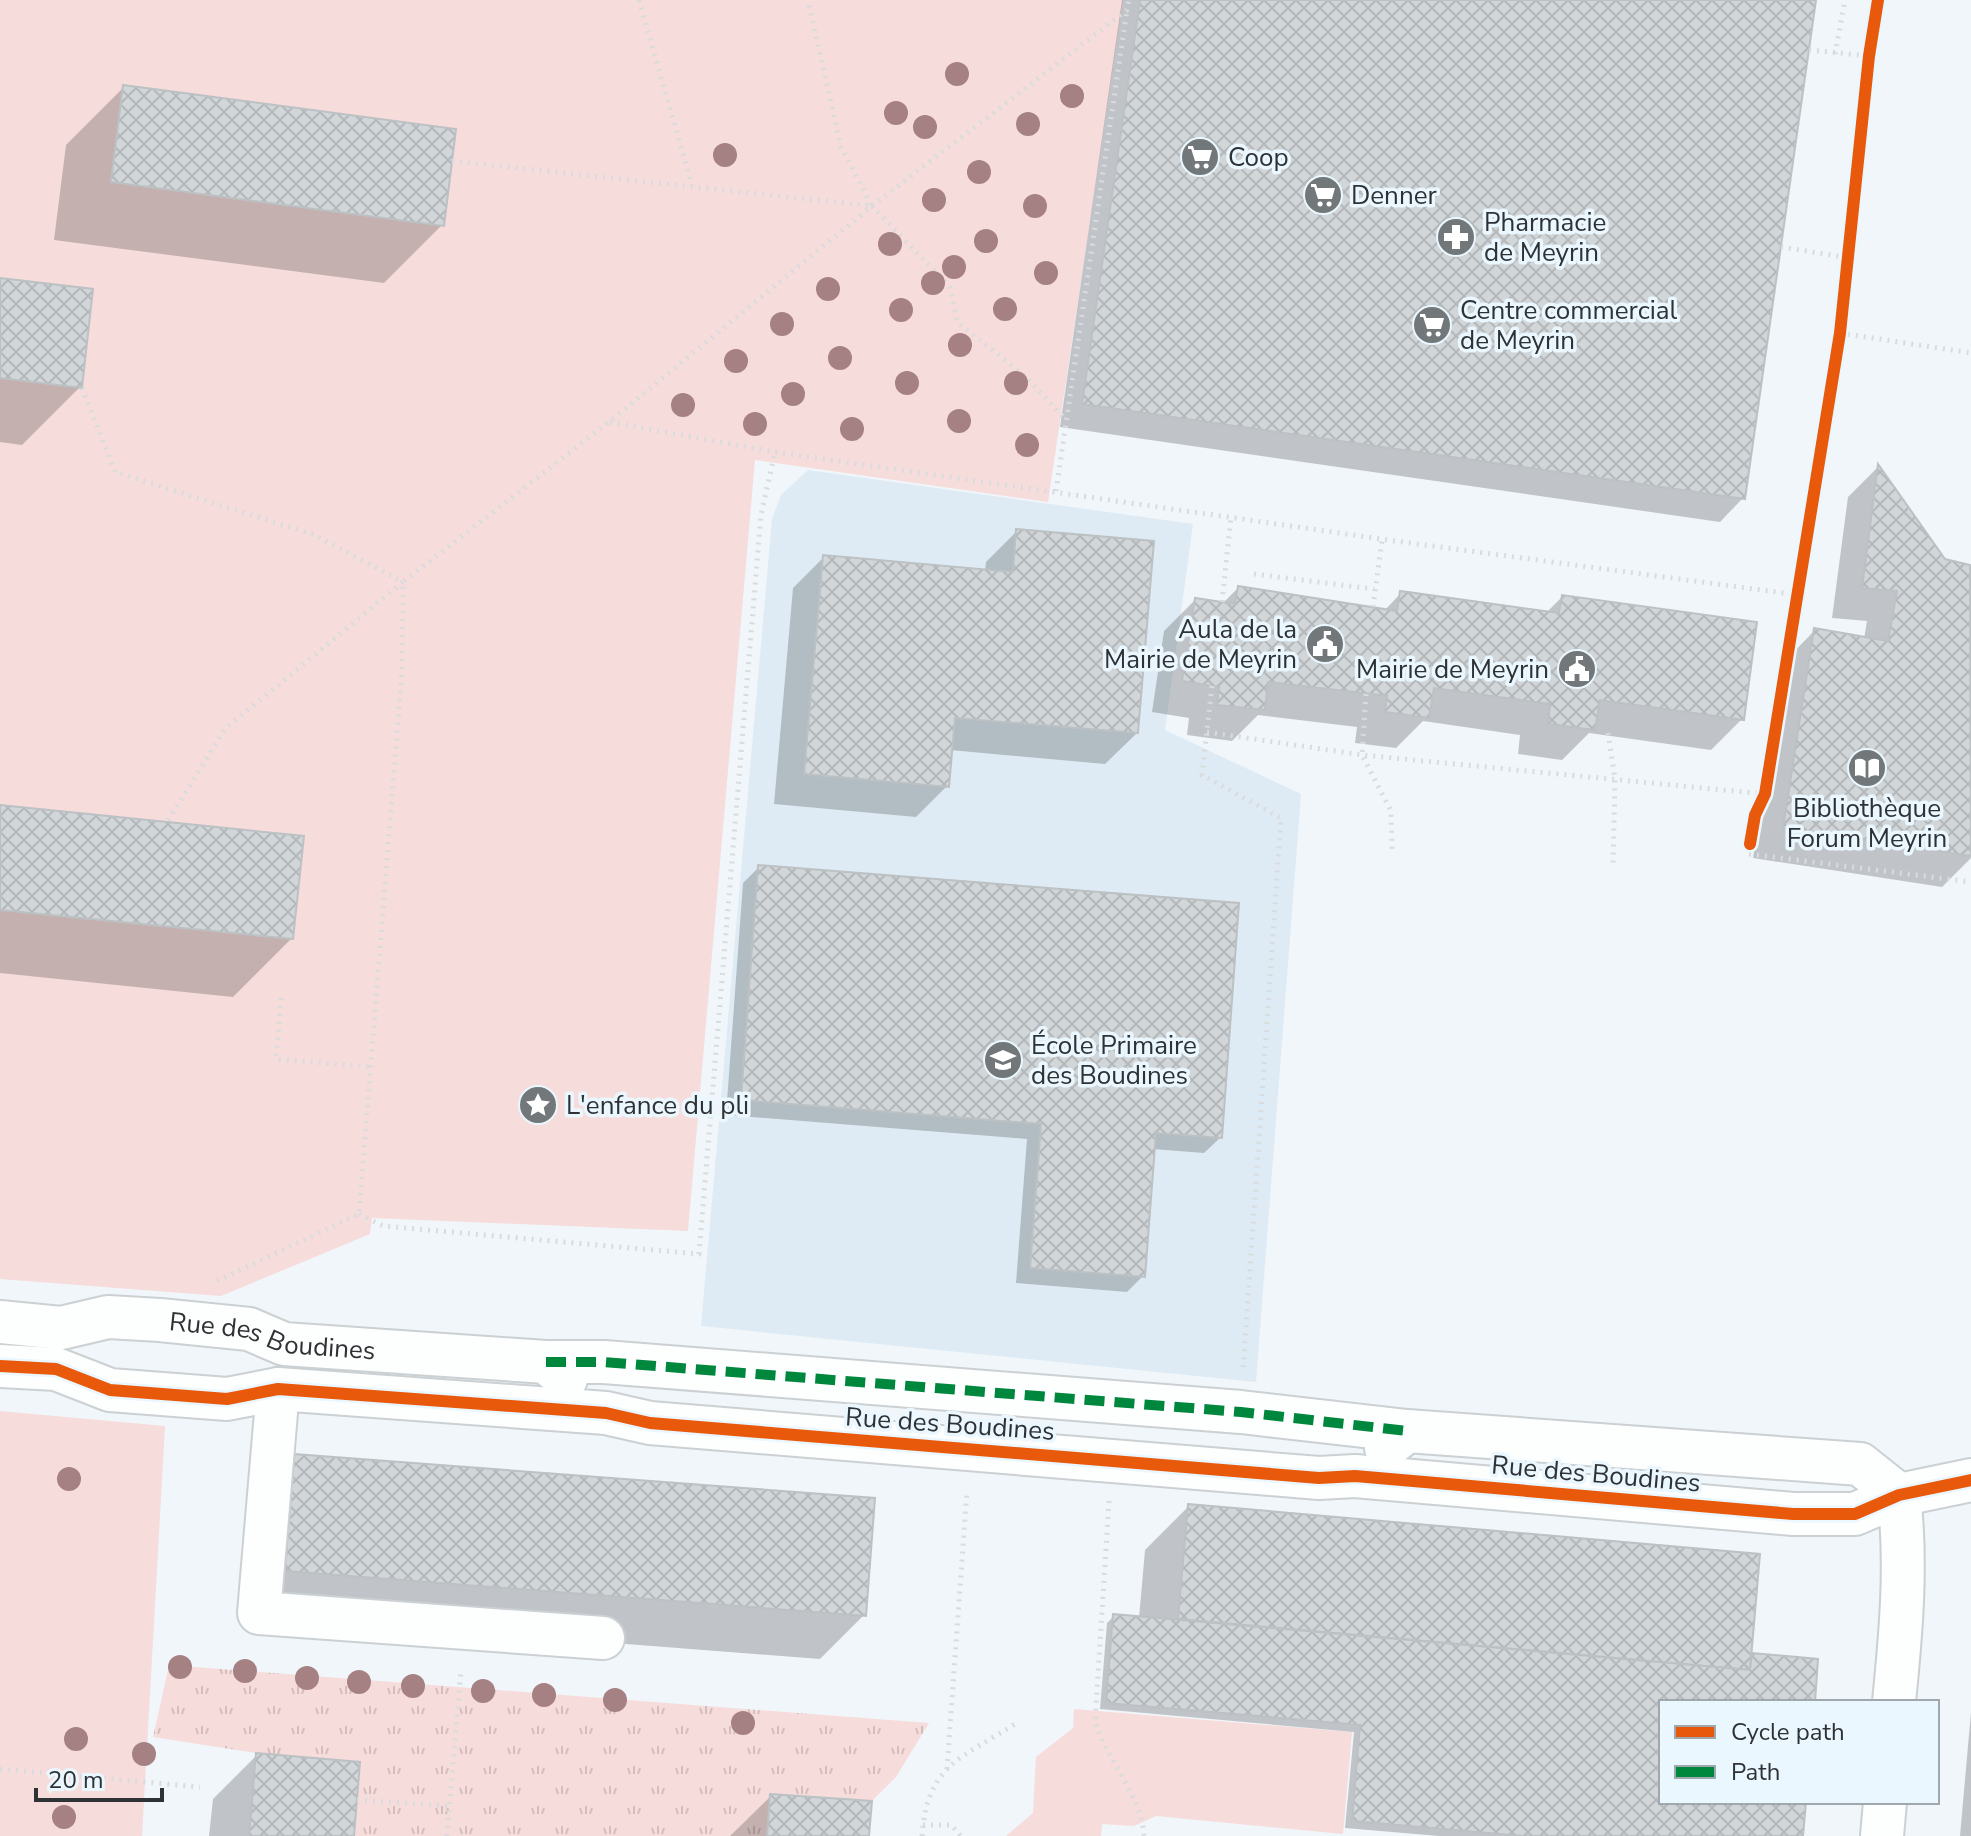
<svg xmlns="http://www.w3.org/2000/svg" width="1971" height="1836" font-family="'Nunito Sans',sans-serif">
<defs>
<pattern id="grass-tufts" width="24" height="20" patternUnits="userSpaceOnUse" patternTransform="scale(2)"><rect width="24" height="20" fill="#f7dcdc"/><path d="M3 7l-1-3M5 7V3M7 7l1-3M15 17l-1-3M17 17v-4M19 17l1-3" fill="none" stroke="#d4bdbd"/></pattern>
<pattern id="building-cross-hatch" width="8" height="8" patternUnits="userSpaceOnUse" patternTransform="scale(2)"><rect width="8" height="8" fill="#d1d6d9"/><path d="M0 0l8 8M0 8l8-8" fill="none" stroke="#b4b8bb"/></pattern>
</defs>
<rect width="100%" height="100%" fill="#f0f6fa"/>
<path fill="#dfebf4" d="M808,470L1193,524L1165,730L1301,794L1256,1382L701,1326L772,519L781,495Z"/>
<path fill="url(#grass-tufts)" d="M169,1665L929,1723L896,1777L872,1801L770,1794L767,1836H354L360,1762L256,1753L153,1737Z"/>
<g fill="#f7dcdc">
<path d="M0,0H1123L1048,502L755,460L688,1231L372,1218L370,1234L221,1296L0,1279Z"/>
<path d="M0,1411L165,1426L142,1836H0Z"/>
<path d="M1074,1709L1352,1732L1343,1834L1156,1816L1134,1826L1102,1824L1101,1836H1006L1033,1813L1036,1757L1073,1728Z"/>
</g>
<g fill="#0003">
<path d="M1122,0H1814L1743,498L1720,522L1060,427Z"/>
<path d="M124,87L442,225L384,283L54,240L66,145Z"/>
<path d="M0,280L80,387L22,445L0,442Z"/>
<path d="M1878,467L1971,596V858L1942,887L1753,858L1784,662L1815,630L1864,639L1867,621L1832,618L1848,497Z"/>
<path d="M1017,531L1137,733L1105,764L950,750L947,786L916,817L774,804L793,588L824,557L985,571L986,562Z"/>
<path d="M1238,588L1384,611L1401,593L1546,613L1562,597L1742,719L1711,750L1589,733L1562,760L1518,754L1520,735L1423,721L1396,748L1355,743L1357,727L1258,715L1232,741L1187,735L1189,718L1152,712L1164,631L1195,600L1222,604Z"/>
<path d="M0,807L291,939L233,997L0,973Z"/>
<path d="M759,867L1220,1138L1204,1153L1153,1149L1143,1276L1127,1292L1016,1283L1027,1139L726,1115L743,883Z"/>
<path d="M294,1456L864,1615L820,1659L242,1614L250,1500Z"/>
<path d="M1189,1506L1749,1659L1753,1655L1813,1702H1661V1802H1804L1801,1836H1439L1345,1828L1354,1732L1100,1709L1107,1623L1114,1616L1139,1618L1145,1550Z"/>
<path d="M1971,1712V1836H1960Z"/>
<path d="M257,1755L352,1836H209L213,1799Z"/>
<path d="M771,1796L867,1836H730Z"/>
</g>
<g fill="url(#building-cross-hatch)" stroke="#bcc1c4" stroke-width="2">
<path d="M1140,0H1816L1745,499L1082,404Z"/>
<path d="M123,85L456,129L444,226L111,182Z"/>
<path d="M0,278L93,289L82,388L0,378Z"/>
<path d="M1878,464L1945,559L1970,565L1971,856L1783,828L1814,628L1888,641L1897,591L1862,588Z"/>
<path d="M1016,529L1154,541L1138,733L955,718L949,787L804,774L823,555L1013,572Z"/>
<path d="M1238,586L1397,611L1400,591L1559,613L1562,595L1757,622L1744,720L1600,700L1595,730L1548,724L1550,704L1434,688L1429,718L1385,712L1387,696L1268,682L1265,710L1217,705L1219,687L1182,681L1195,598L1235,604Z"/>
<path d="M0,805L304,836L293,939L0,910Z"/>
<path d="M758,865L1239,903L1222,1138L1156,1133L1145,1277L1030,1268L1041,1124L741,1100Z"/>
<path d="M294,1454L875,1498L866,1616L285,1571Z"/>
<path d="M1188,1504L1760,1554L1750,1670L1178,1619Z"/>
<path d="M1113,1614L1750,1670L1752,1653L1818,1659L1815,1702H1661V1802H1806L1803,1836H1522L1352,1821L1360,1725L1106,1703Z"/>
<path d="M256,1753L360,1762L354,1836H249Z"/>
<path d="M770,1794L872,1801L869,1836H767Z"/>
</g>
<g fill="none" stroke-linecap="round" stroke-linejoin="round">
<g stroke="#cbd0d3" stroke-width="46">
<g id="minor">
<path id="s1" d="M0,1322L61,1328L108,1317L160,1320L249,1329L284,1344L546,1362L566,1379"/>
<path d="M546,1362H604L1241,1412L1407,1431"/>
<path d="M0,1366L56,1369L110,1390L227,1399L278,1389L606,1413L650,1423L1319,1478L1355,1476L1793,1514H1855L1899,1495L1971,1480"/>
<path d="M278,1389L259,1613L603,1638"/>
<path d="M1386,1448L1407,1431L1860,1464L1899,1495"/>
<path d="M1894,1702C1901,1632 1907,1565 1899,1495"/>
<path d="M1882,1836L1885,1802"/>
</g>
</g>
<g stroke="#d9dbdc" stroke-width="5" stroke-dasharray="2 6" stroke-linecap="butt">
<path d="M639,0L692,185"/>
<path d="M1809,50L1869,56"/>
<path d="M1835,54L1845,0"/>
<path d="M452,161L872,206L841,147L808,0"/>
<path d="M872,206L950,287L957,322L1025,376L1066,420"/>
<path d="M1781,247L1849,258"/>
<path d="M1840,333L1971,353"/>
<path d="M82,388L115,472L315,535L403,582L225,729L167,822"/>
<path d="M610,422L775,452L1395,541L1799,595"/>
<path d="M1056,491L1127,10"/>
<path d="M1254,574L1374,589"/>
<path d="M1222,602L1231,517"/>
<path d="M1373,607L1382,540"/>
<path d="M1212,686L1202,775L1281,818L1243,1371"/>
<path d="M1366,694L1362,755L1391,811L1392,849"/>
<path d="M1207,732L1362,755L1765,794"/>
<path d="M1608,733L1615,779L1613,867"/>
<path d="M1750,844L1755,815L1765,794L1840,333L1869,56L1878,0"/>
<path d="M1749,854L1971,882"/>
<path d="M281,998L276,1059L371,1067"/>
<path d="M359,1214L383,1226L699,1254L761,515L775,452"/>
<path d="M217,1281L359,1214L402,670L403,582L609,422L872,206L1127,10L1129,0"/>
<path d="M1109,1501L1095,1722C1107,1760 1142,1797 1144,1836"/>
<path d="M0,1769L200,1787"/>
<path d="M947,1769L967,1490"/>
<path d="M357,1800L450,1806"/>
<path d="M923,1825H951L961,1836"/>
<path d="M447,1836L461,1670"/>
<path d="M922,1836C927,1763 963,1758 1018,1722"/>
</g>
<use href="#minor" stroke="#fdfefe" stroke-width="42"/>
<path stroke="#00873e" stroke-width="10" stroke-dasharray="20 10" stroke-linecap="butt" d="M546,1362H604L1241,1412L1407,1431"/>
<g stroke="#ebf7ff" stroke-width="17">
<g id="cycleway">
<path d="M1750,844L1755,815L1765,794L1840,333L1869,56L1878,0"/>
<path d="M0,1366L56,1369L110,1390L227,1399L278,1389L606,1413L650,1423L1319,1478L1355,1476L1793,1514H1855L1899,1495L1971,1480"/>
</g>
</g>
<use href="#cycleway" stroke="#e8590c" stroke-width="12"/>
</g>
<g fill="#a58183">
<circle cx="957" cy="74" r="12"/>
<circle cx="1072" cy="96" r="12"/>
<circle cx="896" cy="113" r="12"/>
<circle cx="1028" cy="124" r="12"/>
<circle cx="925" cy="127" r="12"/>
<circle cx="725" cy="155" r="12"/>
<circle cx="979" cy="172" r="12"/>
<circle cx="934" cy="200" r="12"/>
<circle cx="1035" cy="206" r="12"/>
<circle cx="986" cy="241" r="12"/>
<circle cx="890" cy="244" r="12"/>
<circle cx="954" cy="267" r="12"/>
<circle cx="1046" cy="273" r="12"/>
<circle cx="933" cy="283" r="12"/>
<circle cx="828" cy="289" r="12"/>
<circle cx="1005" cy="309" r="12"/>
<circle cx="901" cy="310" r="12"/>
<circle cx="782" cy="324" r="12"/>
<circle cx="960" cy="345" r="12"/>
<circle cx="840" cy="358" r="12"/>
<circle cx="736" cy="361" r="12"/>
<circle cx="907" cy="383" r="12"/>
<circle cx="1016" cy="383" r="12"/>
<circle cx="793" cy="394" r="12"/>
<circle cx="683" cy="405" r="12"/>
<circle cx="959" cy="421" r="12"/>
<circle cx="755" cy="424" r="12"/>
<circle cx="852" cy="429" r="12"/>
<circle cx="1027" cy="445" r="12"/>
<circle cx="69" cy="1479" r="12"/>
<circle cx="180" cy="1667" r="12"/>
<circle cx="245" cy="1671" r="12"/>
<circle cx="307" cy="1678" r="12"/>
<circle cx="359" cy="1682" r="12"/>
<circle cx="413" cy="1686" r="12"/>
<circle cx="483" cy="1691" r="12"/>
<circle cx="544" cy="1695" r="12"/>
<circle cx="615" cy="1700" r="12"/>
<circle cx="743" cy="1723" r="12"/>
<circle cx="76" cy="1739" r="12"/>
<circle cx="144" cy="1754" r="12"/>
<circle cx="64" cy="1817" r="12"/>
</g>
<defs>
<g id="supermarket-disc" transform="scale(2)"><circle r="9.5" fill="#72777a" stroke="#ebf7ff"/><path d="M-6-5.5h2.5l.6 2H6L4.5 2H-2.5L-4.4-4H-6ZM-1.5 3.2a1.3 1.3 0 1 0 .1 0ZM3 3.2a1.3 1.3 0 1 0 .1 0Z" fill="#fff"/></g>
<g id="pharmacy-disc" transform="scale(2)"><circle r="9.5" fill="#72777a" stroke="#ebf7ff"/><path d="M-2-6h4v4h4v4h-4v4h-4v-4h-4v-4h4Z" fill="#fff"/></g>
<g id="civic-disc" transform="scale(2)"><circle r="9.5" fill="#72777a" stroke="#ebf7ff"/><path d="M-.6-6.5H3V-4.5H.6V-3L4-1V1h2V6H-6V1h2V-1L-.6-3ZM-1.2 2.5V6h2.4V2.5Z" fill="#fff"/></g>
<g id="library-disc" transform="scale(2)"><circle r="9.5" fill="#72777a" stroke="#ebf7ff"/><path d="M-6-4Q-3-5.5-.7-3.5V5Q-3 3-6 4ZM6-4Q3-5.5 .7-3.5V5Q3 3 6 4Z" fill="#fff"/></g>
<g id="school-disc" transform="scale(2)"><circle r="9.5" fill="#72777a" stroke="#ebf7ff"/><path d="M0-5L7-2L0 1L-7-2ZM-4 1L0 2.5L4 1V4Q0 6-4 4Z" fill="#fff"/></g>
<g id="sight-disc" transform="scale(2)"><circle r="9.5" fill="#72777a" stroke="#ebf7ff"/><path d="M0-6L1.8-2.2L6-1.7L2.9 1.2L3.7 5.4L0 3.3L-3.7 5.4L-2.9 1.2L-6-1.7L-1.8-2.2Z" fill="#fff"/></g>
</defs>
<g fill-rule="evenodd">
<use href="#supermarket-disc" x="1200" y="157"/>
<use href="#supermarket-disc" x="1323" y="195"/>
<use href="#pharmacy-disc" x="1456" y="237"/>
<use href="#supermarket-disc" x="1432" y="325"/>
<use href="#civic-disc" x="1325" y="644"/>
<use href="#civic-disc" x="1577" y="669"/>
<use href="#library-disc" x="1867" y="768"/>
<use href="#school-disc" x="1003" y="1060"/>
<use href="#sight-disc" x="538" y="1105"/>
</g>
<g text-anchor="middle" dominant-baseline="central" stroke-width="7" stroke-linejoin="round" paint-order="stroke">
<g font-size="26" fill="#2e3235" stroke="#ebf7ff" text-anchor="start">
<text x="1228" y="157">Coop</text>
<text x="1351" y="195">Denner</text>
<text x="1484" y="222">Pharmacie<tspan x="1484" dy="30">de Meyrin</tspan></text>
<text x="1460" y="310">Centre commercial<tspan x="1460" dy="30">de Meyrin</tspan></text>
<text x="1297" y="629" text-anchor="end">Aula de la<tspan x="1297" dy="30">Mairie de Meyrin</tspan></text>
<text x="1549" y="669" text-anchor="end">Mairie de Meyrin</text>
<text x="1867" y="808" text-anchor="middle">Bibliothèque<tspan x="1867" dy="30">Forum Meyrin</tspan></text>
<text x="1031" y="1045">École Primaire<tspan x="1031" dy="30">des Boudines</tspan></text>
<text x="566" y="1105">L'enfance du pli</text>
</g>
<g font-size="26" fill="#2e3235" stroke="#ebf7ff">
<text stroke="none"><textPath href="#s1" startOffset="276">Rue des Boudines</textPath></text>
<text transform="translate(950 1424) rotate(4)">Rue des Boudines</text>
<text transform="translate(1596 1474) rotate(5)">Rue des Boudines</text>
</g>
</g>
<rect x="1659" y="1700" width="280" height="104" fill="#ebf7ff" stroke="#9fa8ae" stroke-width="2"/>
<rect x="1675" y="1726" width="40" height="12" fill="#e8590c" stroke="#9fa8ae" stroke-width="2"/>
<text x="1731" y="1740" font-size="24" fill="#2e3235">Cycle path</text>
<rect x="1675" y="1766" width="40" height="12" fill="#00873e" stroke="#9fa8ae" stroke-width="2"/>
<text x="1731" y="1780" font-size="24" fill="#2e3235">Path</text>
<path d="M36 1788v12h126v-12" fill="none" stroke="#2e3235" stroke-width="4"/>
<text x="48" y="1788" font-size="24" fill="#2e3235" stroke="#ebf7ff" stroke-width="6" paint-order="stroke">20 m</text>
</svg>
